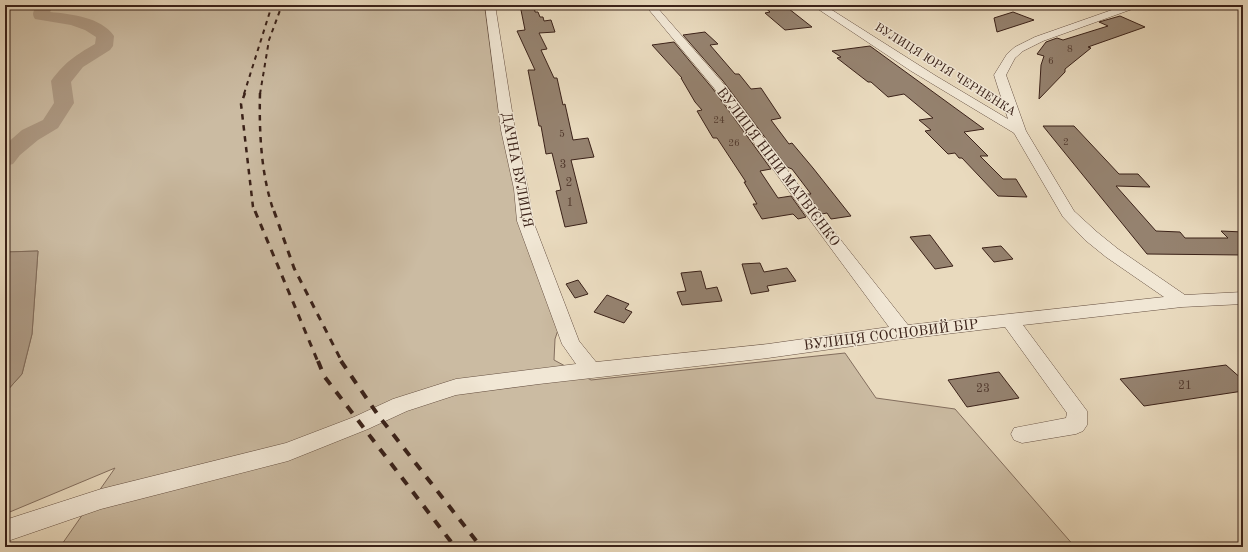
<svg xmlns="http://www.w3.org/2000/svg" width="1248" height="552" font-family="'Old Standard TT',serif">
<rect width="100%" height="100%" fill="#e9dabe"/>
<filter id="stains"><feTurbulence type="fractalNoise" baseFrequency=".005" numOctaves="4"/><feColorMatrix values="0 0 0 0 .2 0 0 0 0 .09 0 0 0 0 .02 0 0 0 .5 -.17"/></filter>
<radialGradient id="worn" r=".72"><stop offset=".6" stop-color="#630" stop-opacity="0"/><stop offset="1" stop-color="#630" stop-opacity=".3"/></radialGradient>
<path fill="#cbbba2" stroke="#836e5e" d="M5,5H486L525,239L559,327L555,339L554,360L591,380L845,353L876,398L955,409L1075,547H60L115,468L5,514V393L22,374L32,334L38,251L5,252Z"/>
<path fill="#ae9b86" stroke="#806b5a" d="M38,251L32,334L22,374L5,393V252Z"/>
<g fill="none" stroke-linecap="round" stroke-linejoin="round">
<path fill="#ae9b86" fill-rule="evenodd" d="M38,5H55L50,12C71,14 101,17 114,36L113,46L110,50L83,67L71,82L74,103L58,128L38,140L20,155L13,164L5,166V145L22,130L43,120L54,103L51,81C65,62 76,55 95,44L96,37L85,30L71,25L35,19C31,13 34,10 38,5Z"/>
</g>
<g fill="#95826f" stroke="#3b2219">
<path d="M520,5H534L535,12H538L540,17H543L544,21L551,20L555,32L539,33L547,49L541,50L554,78H557L563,105L565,104L573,140L588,138L594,157L571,160L587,223L565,227L556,191L561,190L552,153L546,154L541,126H539L528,70H535L517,31L525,30Z"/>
<path d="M762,5H784L812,27L785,30L765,13L770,12Z"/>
<path d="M1013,12L1034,20L997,32L994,18Z"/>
<path d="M1120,16L1145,27L1088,47L1091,48L1065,69V72L1039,99L1041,65L1044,56L1037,54L1046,42L1057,38L1063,40L1108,26L1099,22Z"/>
<path d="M705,32L718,44L710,45L735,74H739L751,89L761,88L781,118L771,120L789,144L792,143L813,168L851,216L831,219L827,213L822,214L807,194H811L792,169L787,167L723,81L683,35Z"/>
<path d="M674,42L713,89L771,169L760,171L778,198L791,196L806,217L798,219L793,214L762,219L753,204H757L744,182H746L717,138H713L697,111L702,110L695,102L681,78H682L652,45Z"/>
<path d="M870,46L984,129L964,132L988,156H980L1003,179H1016L1027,197L998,196L962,158H959L955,153L948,154L925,131L931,130L919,120L933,118L904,94L888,97L871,82H868L837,58L841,57L832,51Z"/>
<path d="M1043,126H1074L1119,174H1138L1150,187L1116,186L1156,231L1180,232L1185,238H1228L1221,231L1243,232V255L1147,254Z"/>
<path d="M930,235L953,266L935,269L910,237Z"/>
<path d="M1001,246L1013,259L994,262L982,248Z"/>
<path d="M760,263L764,272L787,268L796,281L767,286L769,291L751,294L742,264Z"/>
<path d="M701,271L706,289L717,287L722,301L682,305L677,292L686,291L681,273Z"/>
<path d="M578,280L588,294L575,298L566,284Z"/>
<path d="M607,295L629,304L625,309L632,312L624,323L594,312Z"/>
<path d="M1226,365L1243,380V391L1144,406L1120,379Z"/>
<path d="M999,372L1019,398L967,407L948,380Z"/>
</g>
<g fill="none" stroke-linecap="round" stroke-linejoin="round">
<g stroke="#665042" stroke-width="1">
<path id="minor" d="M485,5H495L515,130L528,189L533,221L579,341L596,362L768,344L889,327L807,216L714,88L645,5H655L722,82L817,210L908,325L1164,297L1106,257L1085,240L1063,217L1014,133L911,71L812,5H824L936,76L1008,119L994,75L1007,54L1015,47L1035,37L1126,5H1140L1138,7L1043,41L1023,51L1015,58L1006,75L1026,131L1074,211L1097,232L1118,249L1185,295L1243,292V304L1182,307L1023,325L1087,411V425L1083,431L1076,434L1022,443L1014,440L1011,434L1014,428L1066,418L1067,413L1005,327L903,339L768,358L539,384L456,395L407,411L368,429L288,461L101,509L5,542V520L101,489L286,443L354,417L393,399L456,379L576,364L562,344L517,221L514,189L501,130Z"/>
</g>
<use href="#minor" fill="#f1e7d5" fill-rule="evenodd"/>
<g stroke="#3b2219" stroke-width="2" stroke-dasharray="4.5 4.5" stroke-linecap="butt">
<path d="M244,94L272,5"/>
<path d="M260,94L269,40L282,5"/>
</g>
<g stroke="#3b2219" stroke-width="2.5" stroke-dasharray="5.5 5.5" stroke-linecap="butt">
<path d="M245,93L241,104L253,207L255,212"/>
<path d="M260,93C259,132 261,175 274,212"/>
</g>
<g stroke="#3b2219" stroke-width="3" stroke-dasharray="7 7" stroke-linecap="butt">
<path d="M255,211L318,362"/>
<path d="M274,211L294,268L342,362"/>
</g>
<g stroke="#3b2219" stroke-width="4" stroke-dasharray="9 9" stroke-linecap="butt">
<path d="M318,361L324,376L455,547"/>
<path d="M341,361L378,415L481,547"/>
</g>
</g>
<g text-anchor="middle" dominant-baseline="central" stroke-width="3" stroke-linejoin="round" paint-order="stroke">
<g font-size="10" fill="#523a2e">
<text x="1070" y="49">8</text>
<text x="1051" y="61">6</text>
<text x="719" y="120">24</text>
<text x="562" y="134">5</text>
<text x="1066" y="142">2</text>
<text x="734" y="143">26</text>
</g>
<g font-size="12" fill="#3b2219" stroke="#f1e7d5">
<text transform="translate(945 70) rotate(32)">ВУЛИЦЯ ЮРІЯ ЧЕРНЕНКА</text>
</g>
<g font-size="12" fill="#523a2e">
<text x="563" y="165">3</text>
<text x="569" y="183">2</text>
<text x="570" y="203">1</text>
<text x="1185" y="386">21</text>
<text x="983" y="389">23</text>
</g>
<g font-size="14" fill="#3b2219" stroke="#f1e7d5">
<text transform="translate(778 167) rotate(53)">ВУЛИЦЯ НІНИ МАТВІЄНКО</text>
<text transform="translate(517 170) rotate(79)">ДАЧНА ВУЛИЦЯ</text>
<text transform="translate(891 335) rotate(-7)">ВУЛИЦЯ СОСНОВИЙ БІР</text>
</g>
</g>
<rect width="1248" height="552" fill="none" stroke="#e9dabe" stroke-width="20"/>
<rect x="6" y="6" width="1236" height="540" fill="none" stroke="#3b2219" stroke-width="2"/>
<rect x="10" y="10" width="1228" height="532" fill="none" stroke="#3b2219"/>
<rect width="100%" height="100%" filter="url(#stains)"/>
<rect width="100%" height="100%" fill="url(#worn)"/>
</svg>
